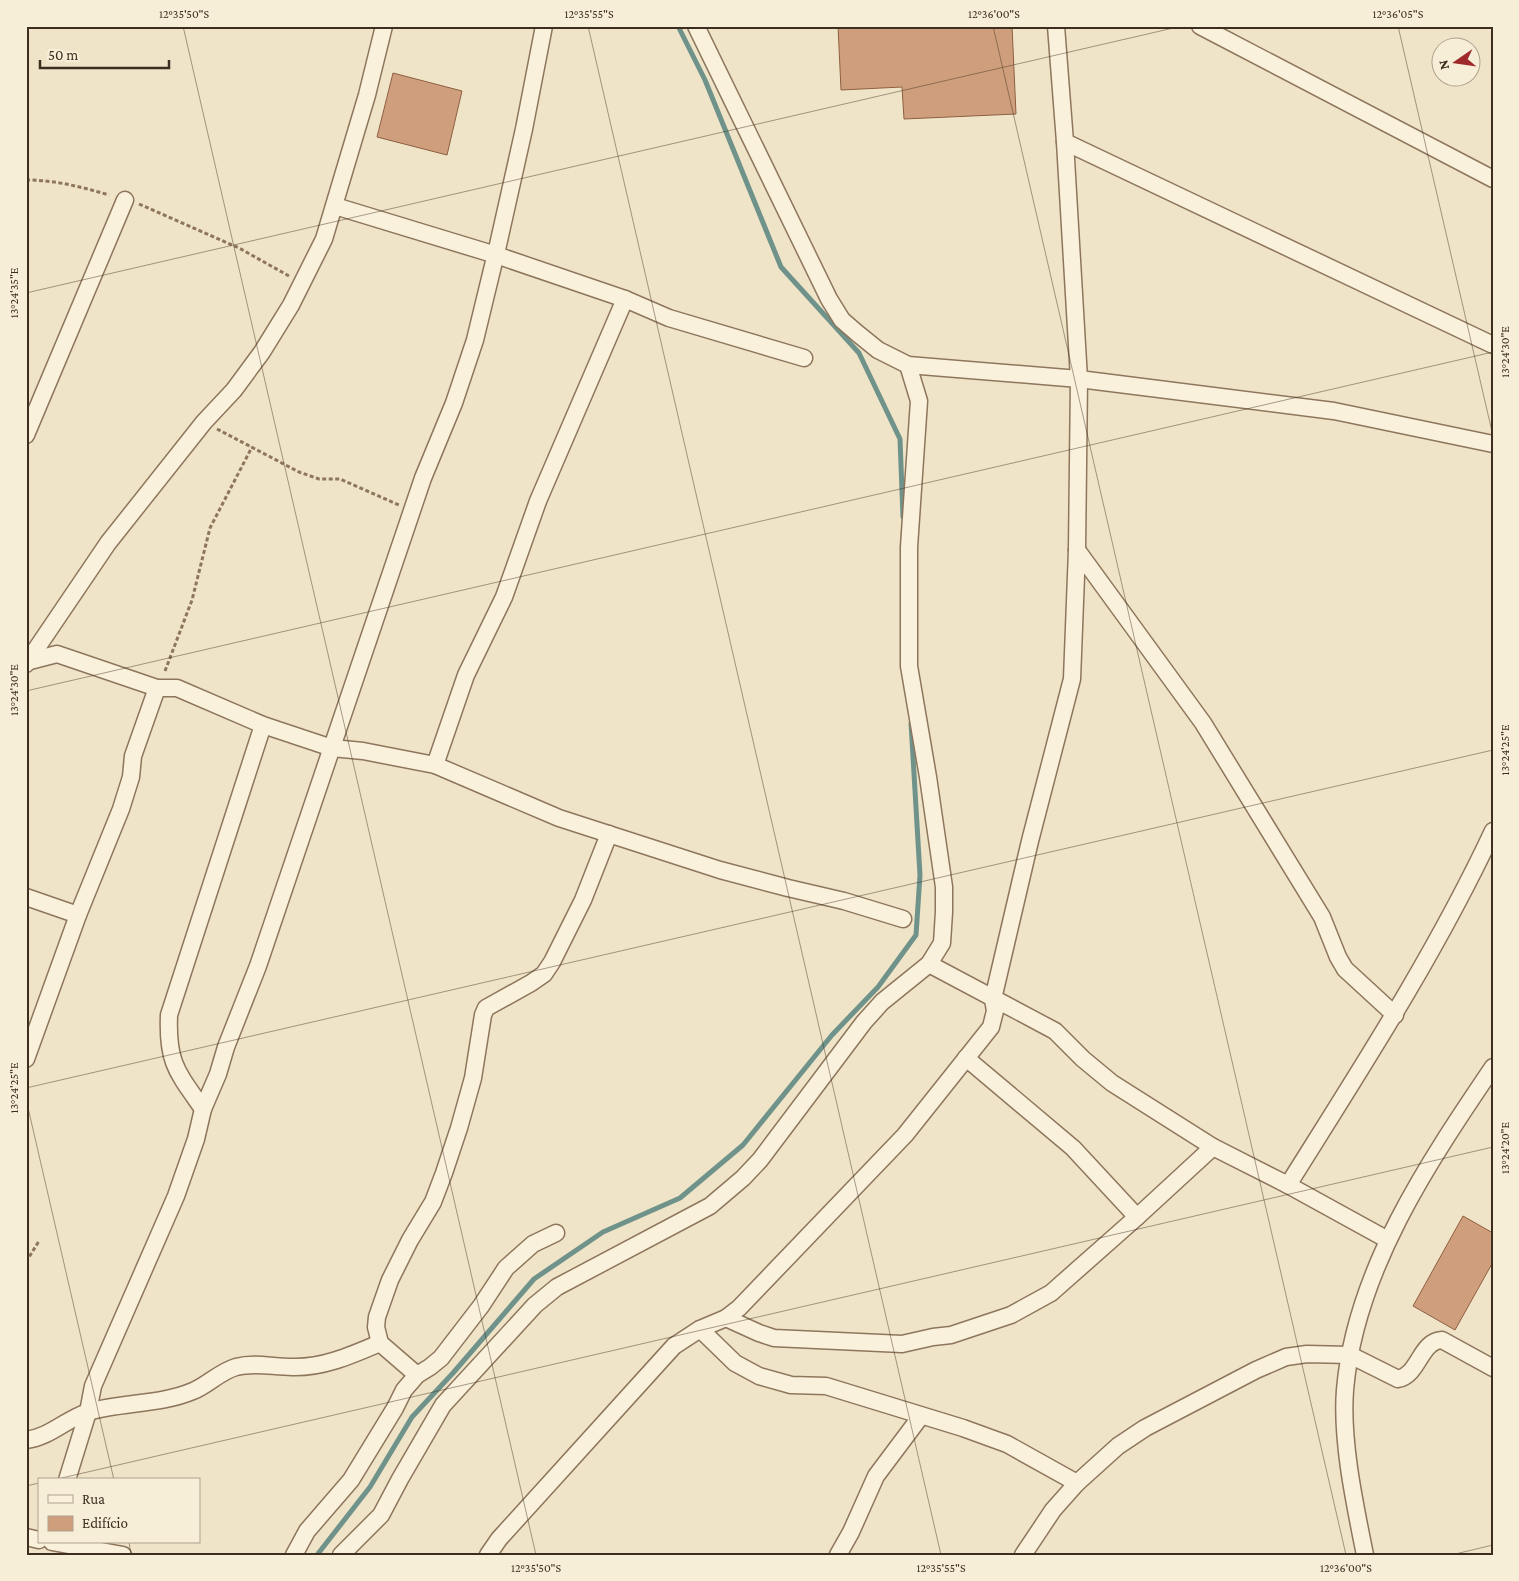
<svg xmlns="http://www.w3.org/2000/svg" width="1519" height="1581" font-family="'Crimson Pro',serif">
<rect width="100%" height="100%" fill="#f0e4c8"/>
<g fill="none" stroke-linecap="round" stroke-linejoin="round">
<g stroke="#6f938a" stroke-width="5">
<path d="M678,26L705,80L781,267L859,353L900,439L903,517"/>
<path d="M317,1555L370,1487L412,1417L453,1373L534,1279L603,1232L680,1198L743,1145L832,1035L878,987L916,935L920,875L911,723"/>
</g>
</g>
<g fill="#cf9f7d" stroke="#8d5f41">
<path d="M838,26H1012L1016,114L904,119L902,87L841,90Z"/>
<path d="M393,73L462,91L447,155L377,137Z"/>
<path d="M1463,1216L1493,1233V1262L1455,1330L1413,1306Z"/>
</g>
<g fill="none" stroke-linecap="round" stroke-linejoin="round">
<g stroke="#8d765c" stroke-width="19">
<g id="minor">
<path d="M696,26L829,299L842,320L857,333L878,350L908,365L1079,379L1334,411L1493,444"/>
<path d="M1200,26L1493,179"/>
<path d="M1065,142L1493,345"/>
<path d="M335,206L496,255L625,299L669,318L804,358"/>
<path d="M26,435L125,200"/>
<path d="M1077,550L1203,723L1322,917L1338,957L1345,969L1395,1015"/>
<path d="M26,662L57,654L157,688H177L263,725L332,748L363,751L435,765L559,818L720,870L788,888L844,901L903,919"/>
<path d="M26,664L108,543L204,422L234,390L262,352L291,305L324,239L367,95L384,26"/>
<path d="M435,765L466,675L504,597L538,501L625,299"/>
<path d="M26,897L78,915"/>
<path d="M929,964L1055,1031L1083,1059L1112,1083L1213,1147L1288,1185L1388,1240"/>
<path d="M966,1058L1073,1148L1137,1217"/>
<path d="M26,1059L78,915L121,809L131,777L133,756L157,688"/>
<path d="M203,1109C177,1072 167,1063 169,1015L263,725"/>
<path d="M1288,1185C1360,1070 1435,955 1493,831"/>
<path d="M726,1318L759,1333L774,1338L902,1344L933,1337L951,1335L1011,1315L1051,1293L1137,1217L1213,1147"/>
<path d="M700,1329L735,1363L759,1376L791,1385L826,1386L963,1428L1007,1444L1077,1483"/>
<path d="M417,1375L380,1343L376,1327L377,1317L390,1280L410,1240L433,1202L444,1173L459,1128L473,1078L483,1015L486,1008L531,983L544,974L552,962L583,900L609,834"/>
<path d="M26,1440C50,1437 66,1419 88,1412C122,1402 160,1405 193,1391C208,1385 219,1372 236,1367C255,1362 273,1367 292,1367C323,1368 352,1355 380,1343"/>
<path d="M67,1480L88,1412L93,1386L176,1196L196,1139L203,1109L218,1074L226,1047L258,966L423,478L454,403L475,340L498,245L524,129L544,26"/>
<path d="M26,1537L39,1540"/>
<path d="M52,1542L123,1555"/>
<path d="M294,1555L307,1531L351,1480L395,1408L404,1390L417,1375L430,1367L441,1358L481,1306L506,1268L533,1244L556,1233"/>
<path d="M341,1555L381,1515L400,1479L443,1405L535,1305L557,1287L710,1206L743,1178L760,1160L864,1022L882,1002L929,964L942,943L944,912V887L928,777L909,666V547L919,401L908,365"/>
<path d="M488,1555L499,1539L674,1346L700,1329L726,1318L739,1308L905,1135L991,1027L995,1011L993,999L1030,841L1072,679L1077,550L1079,379L1065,142L1056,26"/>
<path d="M838,1555L851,1532L876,1476L921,1416"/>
<path d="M1023,1555L1053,1510L1077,1483L1118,1446L1145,1428L1256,1370L1286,1357L1307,1354L1350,1355L1398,1379C1419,1375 1420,1341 1442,1340L1493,1368"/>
<path d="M1365,1555C1355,1505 1341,1441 1345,1390C1355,1271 1428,1163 1493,1067"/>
</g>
</g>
<g stroke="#8d765c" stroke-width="3" stroke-dasharray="4 2.5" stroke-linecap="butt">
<path d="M26,180C55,180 82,187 109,195"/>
<path d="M139,204L239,248L289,276"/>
<path d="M217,429L299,472L319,479H340L399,505"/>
<path d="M165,671L192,600L210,528L252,447"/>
<path d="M26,1262L39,1241"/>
</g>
<use href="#minor" stroke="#faf1dc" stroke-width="16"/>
</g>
<path fill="none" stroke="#3d2e20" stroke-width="1" stroke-opacity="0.45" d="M183,26L536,1555M588,26L941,1555M993,26L1346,1555M1398,26L1493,436M26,293L1182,26M26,691L1493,352M26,1088L1493,750M26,1099L114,1480M53,1480L1493,1147M26,1486L39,1483M129,1542L131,1555M1451,1555L1493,1545"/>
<rect width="1519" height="1581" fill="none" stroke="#f7eed8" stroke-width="55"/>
<rect x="38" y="1478" width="162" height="65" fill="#f7eed8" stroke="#ada18e"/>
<rect x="48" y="1495" width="25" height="8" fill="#faf1dc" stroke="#ada18e"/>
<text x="82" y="1504" font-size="15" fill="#3d2e20">Rua</text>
<rect x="48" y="1516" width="25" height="15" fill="#cf9f7d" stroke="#ada18e"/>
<text x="82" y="1528" font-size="15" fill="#3d2e20">Edifício</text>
<g transform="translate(1456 62) rotate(257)"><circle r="24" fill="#f7eed8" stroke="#ada18e"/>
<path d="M0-4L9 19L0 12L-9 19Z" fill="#9e2a2b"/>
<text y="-8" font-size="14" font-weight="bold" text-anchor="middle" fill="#3d2e20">N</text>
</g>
<path d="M40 60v8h129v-8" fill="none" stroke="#3d2e20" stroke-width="2.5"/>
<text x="48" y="60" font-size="15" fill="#3d2e20" stroke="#f7eed8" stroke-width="4" paint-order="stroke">50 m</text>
<rect x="28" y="28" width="1464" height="1526" fill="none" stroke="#3d2e20" stroke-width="2"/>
<g font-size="12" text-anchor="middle" fill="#3d2e20">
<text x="184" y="18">12°35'50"S</text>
<text x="589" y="18">12°35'55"S</text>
<text x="994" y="18">12°36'00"S</text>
<text x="1398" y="18">12°36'05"S</text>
<text transform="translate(14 293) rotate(-90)" y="4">13°24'35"E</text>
<text transform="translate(1505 352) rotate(-90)" y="4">13°24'30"E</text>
<text transform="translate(14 690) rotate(-90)" y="4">13°24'30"E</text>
<text transform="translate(1505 750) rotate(-90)" y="4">13°24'25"E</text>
<text transform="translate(14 1088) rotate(-90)" y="4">13°24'25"E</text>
<text transform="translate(1505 1148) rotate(-90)" y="4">13°24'20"E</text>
<text x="536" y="1572">12°35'50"S</text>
<text x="941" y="1572">12°35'55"S</text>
<text x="1346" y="1572">12°36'00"S</text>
</g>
</svg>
